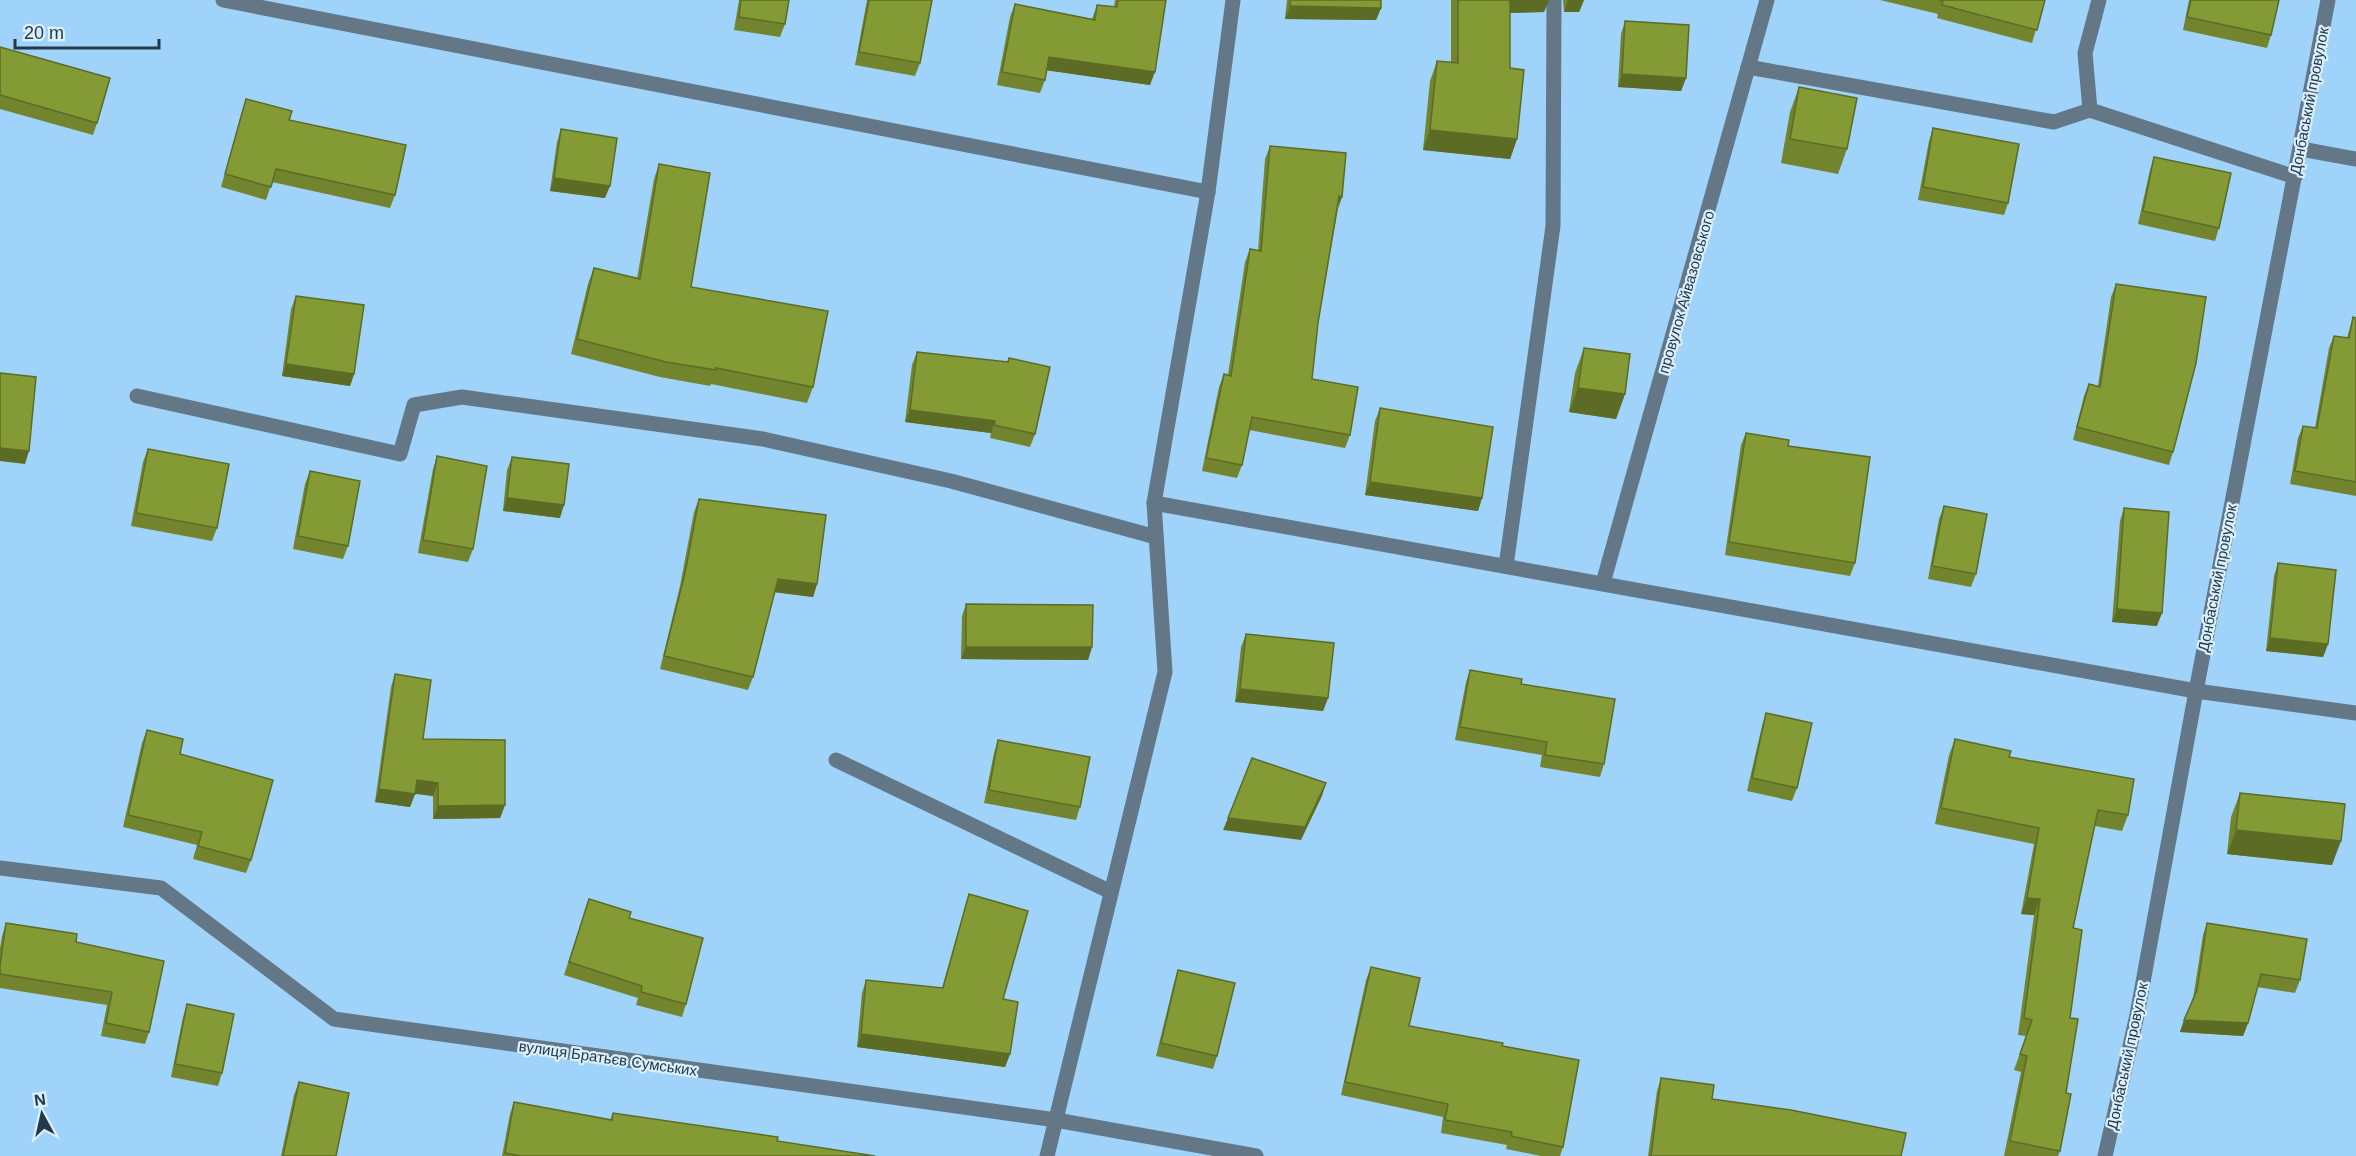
<svg xmlns="http://www.w3.org/2000/svg" width="2356" height="1156" font-family="Helvetica,sans-serif">
<rect width="100%" height="100%" fill="#9fd3f9"/>
<g fill="none" stroke-linecap="round" stroke-linejoin="round">
<g stroke="#637787" stroke-width="15">
<path d="M223,0L1208,192"/>
<path d="M2099,0L2085,53L2090,110L2295,177"/>
<path d="M1748,67L2054,122L2090,110"/>
<path d="M2301,149L2356,159"/>
<path d="M137,396L400,454L414,405L462,397L763,439L951,481L1156,537"/>
<path d="M1154,503L2196,691L2356,713"/>
<path d="M1506,566L1553,226L1554,0"/>
<path d="M1603,583L1767,0"/>
<path d="M836,760L1111,892"/>
<path d="M0,868L161,888L334,1019L1056,1120L1256,1156"/>
<path d="M1047,1156L1165,672L1154,503L1208,192L1233,0"/>
<path d="M2105,1156L2137,1015L2196,691L2328,0"/>
</g>
</g>
<g fill="#72842e">
<path d="M739,0H789L785,24L780,37L734,30Z"/>
<path d="M867,0H932L920,63L915,76L855,65Z"/>
<path d="M1115,0H1166L1150,85L1047,70L1045,80L1040,93L997,85L1010,17L1015,4L1092,19L1097,5L1114,7Z"/>
<path d="M1287,0H1381V8L1376,20L1285,19Z"/>
<path d="M1451,0H1549L1544,12L1510,13V68L1517,139L1510,159L1423,150L1430,81L1437,61L1451,62Z"/>
<path d="M1563,0H1584L1579,12H1564Z"/>
<path d="M1880,0H2045L2032,43L1937,18L1938,14Z"/>
<path d="M2189,0H2279L2271,35L2267,48L2183,30Z"/>
<path d="M1625,21L1686,78L1681,91L1618,87L1621,34Z"/>
<path d="M0,47L97,123L93,135L0,109Z"/>
<path d="M1799,87L1847,149L1838,174L1781,163L1790,112Z"/>
<path d="M246,99L289,120L395,195L390,208L272,182L266,200L221,187L242,112Z"/>
<path d="M1933,128L2008,203L2004,215L1918,200L1929,141Z"/>
<path d="M561,129L605,198L550,191L557,142Z"/>
<path d="M1270,146L1338,209L1318,323L1312,379L1350,435L1345,448L1249,430L1242,465L1237,478L1202,471L1219,387L1224,374L1228,375L1245,262L1250,249L1258,251L1265,159Z"/>
<path d="M2154,157L2219,228L2215,241L2138,224L2150,170Z"/>
<path d="M659,164L691,287L813,387L807,403L711,384L710,386L660,377L571,354L588,284L594,268L637,279L654,179Z"/>
<path d="M2116,284L2173,452L2169,465L2073,440L2084,396L2089,384L2098,386L2111,297Z"/>
<path d="M296,296L354,374L350,386L282,376L291,309Z"/>
<path d="M2353,317L2356,318V496L2290,484L2298,438L2303,426L2315,428L2329,348L2334,336L2347,338Z"/>
<path d="M1584,348L1625,394L1616,419L1569,412L1575,373Z"/>
<path d="M917,352L1008,362L1009,358L1035,434L1030,447L990,438L991,433L905,422L912,365Z"/>
<path d="M1380,408L1482,498L1478,511L1365,495L1375,421Z"/>
<path d="M1746,433L1788,446L1855,563L1850,576L1725,555L1741,445Z"/>
<path d="M148,449L217,528L212,541L131,526L143,462Z"/>
<path d="M437,456L473,549L468,562L418,553L433,469Z"/>
<path d="M512,457L560,518L503,511L507,470Z"/>
<path d="M310,471L348,546L343,559L293,549L305,484Z"/>
<path d="M699,499L817,584L813,597L775,592L753,677L748,690L660,669L680,586L694,512Z"/>
<path d="M1944,506L1976,574L1971,587L1928,579L1939,519Z"/>
<path d="M2124,508L2157,626L2112,622L2120,521Z"/>
<path d="M2278,563L2328,644L2323,657L2266,651L2274,576Z"/>
<path d="M966,604L1092,647L1088,660L961,659L962,616Z"/>
<path d="M1246,634L1328,698L1323,711L1235,702L1241,647Z"/>
<path d="M1470,670L1521,684L1604,764L1600,777L1540,767L1542,755L1455,740L1466,682Z"/>
<path d="M395,674L423,739L505,805L500,818L433,819V796L415,794L410,807L375,802L391,687Z"/>
<path d="M1766,713L1797,788L1792,801L1747,791L1762,726Z"/>
<path d="M147,730L180,754L251,860L246,873L193,859L197,845L123,827L142,743Z"/>
<path d="M1955,739L2009,757L2128,815L2122,831L2095,826L2073,928L2070,1018L2066,1093L2060,1151L2058,1156H2004L2021,1072L2014,1070L2026,1036L2018,1035L2034,915L2021,914L2034,844L1935,824L1949,755Z"/>
<path d="M998,740L1080,807L1076,820L984,803L994,753Z"/>
<path d="M2240,793L2332,865L2227,854L2231,817Z"/>
<path d="M969,894L1010,1054L1005,1067L857,1047L862,993L866,980L942,988L965,907Z"/>
<path d="M589,899L629,918L686,1004L682,1017L636,1005L638,998L564,975Z"/>
<path d="M6,923L76,942L149,1032L145,1044L101,1036L107,1005L0,988V948L2,936Z"/>
<path d="M2207,923L2300,980L2295,993L2257,987L2248,1023L2243,1036L2180,1032L2193,999L2203,935Z"/>
<path d="M1371,967L1409,1026L1502,1046L1563,1147L1560,1156H1541L1506,1149L1507,1145L1441,1133L1443,1117L1341,1095L1366,980Z"/>
<path d="M1178,970L1217,1056L1213,1069L1156,1056L1174,983Z"/>
<path d="M187,1004L222,1073L218,1086L171,1077L183,1017Z"/>
<path d="M1661,1078L1712,1099L1901,1156H1648L1657,1091Z"/>
<path d="M299,1082L336,1156H281L294,1095Z"/>
<path d="M514,1102L610,1120L613,1113L777,1141L875,1156H502L510,1114Z"/>
</g>
<g fill="#5c6c25">
<path d="M1507,0H1549L1544,12L1503,13Z"/>
<path d="M1568,0H1584L1579,12H1564Z"/>
<path d="M1290,6L1381,8L1376,20L1285,19Z"/>
<path d="M1049,57L1155,72L1150,85L1044,70Z"/>
<path d="M1622,74L1686,78L1681,91L1618,87Z"/>
<path d="M1430,130L1517,139L1510,159L1423,150Z"/>
<path d="M554,178L610,186L605,198L550,191Z"/>
<path d="M1339,196L1342,197L1338,209Z"/>
<path d="M286,364L354,374L350,386L282,376Z"/>
<path d="M1578,388L1625,394L1616,419L1569,412Z"/>
<path d="M910,410L995,421L991,433L905,422Z"/>
<path d="M0,448L29,451L25,464L0,461Z"/>
<path d="M1370,482L1482,498L1478,511L1365,495Z"/>
<path d="M507,498L564,505L560,518L503,511Z"/>
<path d="M778,579L817,584L813,597L773,592Z"/>
<path d="M2117,609L2162,613L2157,626L2112,622Z"/>
<path d="M2270,638L2328,644L2323,657L2266,651Z"/>
<path d="M966,647H1092L1088,660L961,659Z"/>
<path d="M1240,689L1328,698L1323,711L1235,702Z"/>
<path d="M417,780L438,783L433,796L412,793Z"/>
<path d="M1326,783L1322,796L1301,840L1223,830L1228,818Z"/>
<path d="M379,789L415,794L410,807L375,802Z"/>
<path d="M505,805L500,818L433,819L438,806Z"/>
<path d="M2236,830L2341,841L2332,865L2227,854Z"/>
<path d="M2027,898L2040,899L2034,915L2021,914Z"/>
<path d="M2184,1020L2248,1023L2243,1036L2180,1032Z"/>
<path d="M861,1034L1010,1054L1005,1067L857,1047Z"/>
</g>
<g fill="#849a35" stroke="#5c6c25" stroke-width="1.5">
<path d="M741,0H789L785,24L739,17Z"/>
<path d="M869,0H932L920,63L859,52Z"/>
<path d="M1118,0H1166L1155,72L1049,57L1045,80L1002,72L1015,4L1095,20L1097,5L1117,7Z"/>
<path d="M1290,0H1381V8L1290,6Z"/>
<path d="M1458,0H1510V68L1524,70L1517,139L1430,130L1437,61L1458,63Z"/>
<path d="M1939,0H2045L2037,30L1942,5L1943,1Z"/>
<path d="M2191,0H2279L2271,35L2187,17Z"/>
<path d="M1625,21L1689,25L1686,78L1622,74Z"/>
<path d="M0,47L110,78L97,123L0,95Z"/>
<path d="M1799,87L1857,98L1847,149L1790,139Z"/>
<path d="M246,99L292,111L289,120L406,145L395,195L276,169L271,187L225,174Z"/>
<path d="M1933,128L2019,144L2008,203L1923,187Z"/>
<path d="M561,129L617,138L610,186L554,178Z"/>
<path d="M1270,146L1346,153L1342,197L1339,196L1318,323L1312,379L1358,387L1350,435L1252,417L1242,465L1206,458L1224,374L1231,376L1250,249L1261,251Z"/>
<path d="M2154,157L2231,173L2219,228L2143,211Z"/>
<path d="M659,164L710,173L691,287L828,311L813,387L716,368V370L666,362L577,339L594,268L640,279Z"/>
<path d="M2116,284L2206,297L2196,363L2173,452L2077,427L2089,384L2100,387Z"/>
<path d="M296,296L364,305L354,374L286,364Z"/>
<path d="M2353,317L2356,318V482L2295,471L2303,426L2317,428L2334,336L2349,338Z"/>
<path d="M1584,348L1630,354L1625,394L1578,388Z"/>
<path d="M917,352L1008,362L1009,358L1050,367L1035,434L994,425L995,421L910,410Z"/>
<path d="M0,373L36,377L29,451L0,448Z"/>
<path d="M1380,408L1493,427L1482,498L1370,482Z"/>
<path d="M1746,433L1789,440L1788,446L1870,457L1855,563L1729,542Z"/>
<path d="M148,449L229,464L217,528L136,513Z"/>
<path d="M437,456L487,466L473,549L423,540Z"/>
<path d="M512,457L569,464L564,505L507,498Z"/>
<path d="M310,471L360,481L348,546L298,536Z"/>
<path d="M699,499L826,515L817,584L778,579L753,677L664,656L685,573Z"/>
<path d="M1944,506L1987,514L1976,574L1932,566Z"/>
<path d="M2124,508L2169,512L2162,613L2117,609Z"/>
<path d="M2278,563L2336,570L2328,644L2270,638Z"/>
<path d="M966,604L1093,605L1092,647H966Z"/>
<path d="M1246,634L1334,643L1328,698L1240,689Z"/>
<path d="M1470,670L1522,679L1521,684L1615,699L1604,764L1545,755L1547,742L1460,727Z"/>
<path d="M395,674L431,680L423,739L505,740V805L438,806V783L417,780L415,794L379,789Z"/>
<path d="M1766,713L1812,723L1797,788L1752,778Z"/>
<path d="M147,730L183,739L180,754L273,780L251,860L198,846L202,832L128,815Z"/>
<path d="M1955,739L2011,751L2009,757L2134,779L2128,815L2098,810L2073,928L2082,930L2070,1018L2078,1019L2066,1093L2071,1094L2060,1151L2010,1141L2027,1056L2020,1054L2032,1020L2024,1018L2040,899L2027,898L2039,828L1941,808Z"/>
<path d="M998,740L1090,757L1080,807L989,790Z"/>
<path d="M1252,758L1326,783L1305,827L1228,818Z"/>
<path d="M2240,793L2345,804L2341,841L2236,830Z"/>
<path d="M969,894L1028,911L1003,999L1018,1002L1010,1054L861,1034L866,980L943,988Z"/>
<path d="M589,899L631,912L629,918L703,938L686,1004L641,992L642,986L569,962Z"/>
<path d="M6,923L77,934L76,942L164,961L149,1032L106,1023L112,992L0,974V965Z"/>
<path d="M2207,923L2307,939L2300,980L2261,974L2248,1023L2184,1020L2197,990Z"/>
<path d="M1371,967L1420,978L1409,1026L1503,1043L1502,1046L1579,1060L1563,1147L1511,1136L1512,1132L1445,1120L1448,1104L1345,1082Z"/>
<path d="M1178,970L1235,983L1217,1056L1161,1043Z"/>
<path d="M187,1004L234,1014L222,1073L175,1064Z"/>
<path d="M1661,1078L1714,1085L1712,1099L1791,1110L1906,1133L1901,1156H1651Z"/>
<path d="M299,1082L349,1093L336,1156H283Z"/>
<path d="M514,1102L612,1120L613,1113L778,1137L777,1141L875,1156H521L505,1153Z"/>
</g>
<g text-anchor="middle" dominant-baseline="central" stroke-width="4.5" stroke-linejoin="round" paint-order="stroke">
<g font-size="15" fill="#243948" stroke="#dbf0ff">
<text transform="translate(2309 101) rotate(-79)">Донбаський провулок</text>
<text transform="translate(1686 292) rotate(-74)">провулок Айвазовського</text>
<text transform="translate(2217 578) rotate(-79)">Донбаський провулок</text>
<text transform="translate(2127 1056) rotate(-78)">Донбаський провулок</text>
<text transform="translate(608 1058) rotate(8)">вулиця Братьєв Сумських</text>
</g>
</g>
<g transform="translate(42 1114) rotate(352)" stroke="#dbf0ff" stroke-width="4.5" paint-order="stroke">
<path d="M0-4.5L10 22L0 15L-10 22Z" fill="#243948"/>
<text y="-9" font-size="16" font-weight="bold" text-anchor="middle" fill="#243948">N</text>
</g>
<path d="M15 39v9h144v-9" fill="none" stroke="#243948" stroke-width="3"/>
<text x="24" y="39" font-size="18" fill="#243948" stroke="#dbf0ff" stroke-width="4.5" paint-order="stroke">20 m</text>
</svg>
